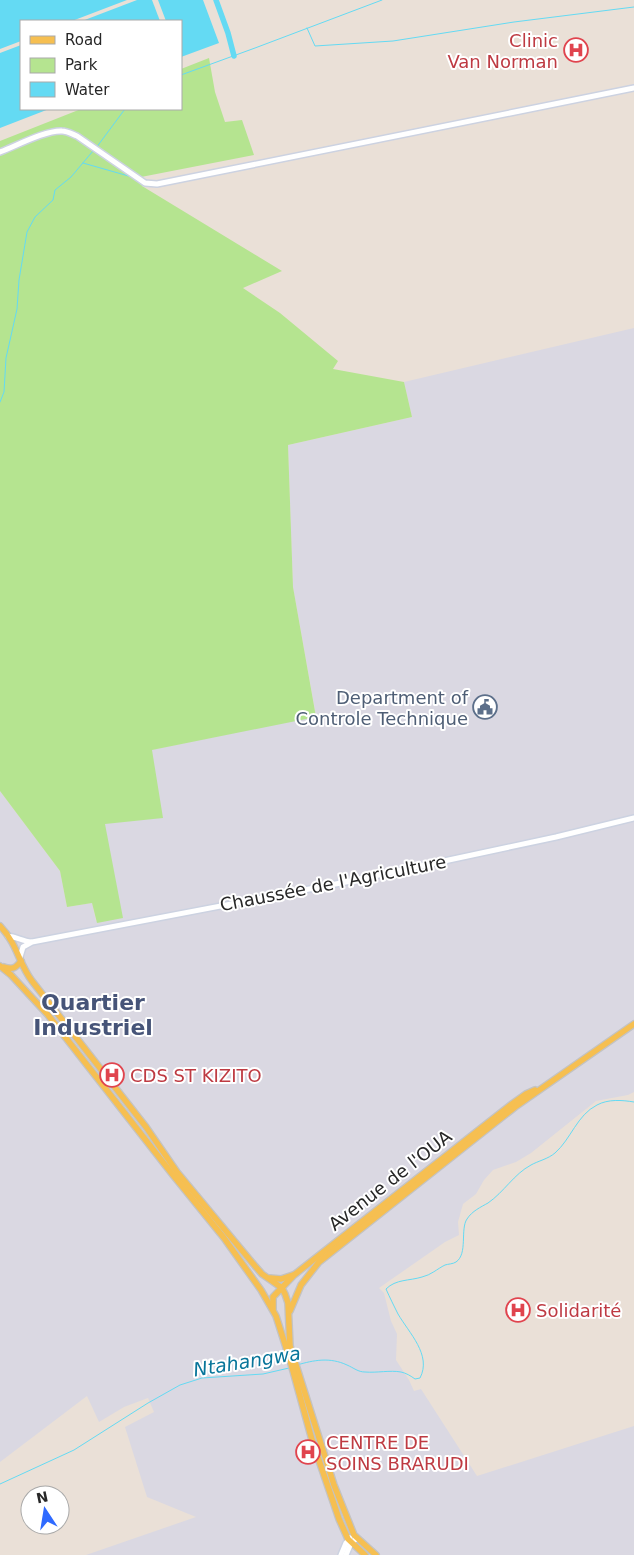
<svg xmlns="http://www.w3.org/2000/svg" width="634" height="1555" font-family="'DejaVu Sans',sans-serif">
<rect width="100%" height="100%" fill="#eae0d7"/>
<path fill="#dad8e2" d="M634,328V1092L628,1095L596,1101L531,1153L516,1162L493,1170L484,1180L476,1194L463,1204L458,1222L459,1235L445,1242L379,1288L384,1293L391,1321L397,1334L396,1360L409,1380L414,1391L421,1389L477,1476L634,1426V1555H86L196,1517L147,1497L125,1427L154,1412L148,1398L124,1407L99,1422L87,1396L0,1462V791L60,871L67,907L92,903L96,921L122,918L104,824L151,750L316,716L293,587L288,445L412,417L404,382Z"/>
<path fill="#b5e490" d="M209,58L215,92L225,122L242,120L254,155L141,177L142,186L282,271L243,288L280,313L338,361L333,369L404,382L412,417L288,445L293,587L316,717L152,750L163,818L105,824L123,918L97,923L92,903L67,907L60,871L0,791V141L81,109H181V69Z"/>
<g fill="#64daf3">
<path d="M0,0H127L72,21H21V41L0,49Z"/>
<path d="M137,0H152L160,21H82Z"/>
<path d="M158,0H203L219,43L181,57V21H166Z"/>
<path d="M21,45V109H49L0,128V53Z"/>
</g>
<g fill="none" stroke-linecap="round" stroke-linejoin="round">
<g stroke="#64daf3" stroke-width="1">
<path d="M307,28L315,46L393,41L514,22L634,7"/>
<path d="M181,75L255,48L382,0"/>
<path d="M96,148L125,109"/>
<path d="M83,163L132,177"/>
<path d="M143,179L149,181"/>
<path d="M0,402L4,392L6,358L17,309L19,280L27,232L35,217L53,200L55,190L71,177L93,151"/>
<path d="M297,1365C314,1360 330,1357 347,1365C354,1368 358,1372 365,1372C377,1373 390,1370 401,1372C406,1373 411,1376 415,1379L420,1378C432,1355 409,1333 398,1314C394,1306 390,1298 386,1289C396,1279 409,1281 422,1277C431,1275 437,1269 445,1265C448,1264 453,1264 456,1262C468,1254 460,1229 467,1219C472,1211 481,1207 488,1203C504,1192 514,1174 531,1165C538,1161 548,1159 555,1153C571,1139 577,1115 597,1105C608,1099 622,1100 634,1102"/>
<path d="M0,1484L74,1450L148,1403L180,1385L202,1378L263,1374L289,1368"/>
</g>
<path stroke="#64daf3" stroke-width="5.5" d="M216,0L228,33L234,56"/>
<g stroke="#ccd2e1" stroke-width="8">
<g id="secondary">
<path d="M0,152C16,146 46,130 62,131C67,131 72,134 77,136L145,183L157,184L634,88"/>
<path d="M8,936C16,937 23,941 31,942"/>
<path d="M20,957L23,947L32,942L346,882L556,837L634,818"/>
<path d="M341,1555L346,1543L350,1538"/>
<path d="M346,1555L351,1543L356,1539"/>
</g>
</g>
<g stroke="#c3c3c3" stroke-width="8">
<g id="primary">
<path d="M0,926C18,945 18,962 32,981L146,1127L177,1172L255,1266L262,1274L282,1288L285,1294L288,1303L290,1346L334,1485L354,1535L376,1555"/>
<path d="M0,966L11,975L48,1015L173,1175L224,1238L261,1290L276,1316L290,1360L312,1440L339,1519L348,1539L365,1555"/>
<path d="M4,967C12,970 16,968 21,961"/>
<path d="M270,1278L281,1279L293,1275"/>
<path d="M273,1309V1297L294,1275L512,1104L526,1094L535,1090"/>
<path d="M290,1311L301,1285L319,1262L515,1107L634,1024"/>
</g>
</g>
<use href="#secondary" stroke="#fff" stroke-width="5"/>
<use href="#primary" stroke="#f6bf51" stroke-width="5.5"/>
</g>
<defs>
<g id="hospital-ring" transform="scale(1.25)"><circle r="9.5" fill="#fff" stroke="#e0444e" stroke-width="1.5"/><path d="M-5-5h3v3.5h4V-5h3V5h-3V1.5h-4V5h-3Z" fill="#e0444e"/></g>
<g id="civic-ring" transform="scale(1.25)"><circle r="9.5" fill="#fff" stroke="#5c6f8a" stroke-width="1.5"/><path d="M-.6-6.5H3V-4.5H.6V-3L4-1V1h2V6H-6V1h2V-1L-.6-3ZM-1.2 2.5V6h2.4V2.5Z" fill="#5c6f8a"/></g>
</defs>
<g fill-rule="evenodd">
<use href="#hospital-ring" x="576" y="50"/>
<use href="#civic-ring" x="485" y="707"/>
<use href="#hospital-ring" x="112" y="1075"/>
<use href="#hospital-ring" x="518" y="1310"/>
<use href="#hospital-ring" x="308" y="1452"/>
</g>
<g text-anchor="middle" dominant-baseline="central" stroke-width="4" stroke-linejoin="round" paint-order="stroke">
<g font-size="18" fill="#be3a42" stroke="#fff" text-anchor="start">
<text x="558" y="40" text-anchor="end">Clinic<tspan x="558" dy="21">Van Norman</tspan></text>
<text x="130" y="1075">CDS ST KIZITO</text>
<text x="536" y="1310">Solidarité</text>
<text x="326" y="1442">CENTRE DE<tspan x="326" dy="21">SOINS BRARUDI</tspan></text>
</g>
<g font-size="18" fill="#4e5e75" stroke="#fff" text-anchor="end">
<text x="468" y="697">Department of<tspan x="468" dy="21">Controle Technique</tspan></text>
</g>
<g font-size="18" fill="#272727" stroke="#fff">
<text transform="translate(333 883) rotate(-11)">Chaussée de l'Agriculture</text>
<text transform="translate(390 1180) rotate(-38)">Avenue de l'OUA</text>
</g>
<g font-size="19" font-style="italic" fill="#08759a" stroke="#fff">
<text transform="translate(247 1361) rotate(-9)">Ntahangwa</text>
</g>
<g font-size="22" font-weight="bold" fill="#465478" stroke="#fff">
<text x="93" y="1002">Quartier<tspan x="93" dy="25">Industriel</tspan></text>
</g>
</g>
<rect x="20" y="20" width="162" height="90" fill="#ffffff" stroke="#a9a9a9"/>
<rect x="30" y="36" width="25" height="8" fill="#f6bf51" stroke="#a9a9a9"/>
<text x="65" y="45" font-size="15" fill="#272727">Road</text>
<rect x="30" y="58" width="25" height="15" fill="#b5e490" stroke="#a9a9a9"/>
<text x="65" y="70" font-size="15" fill="#272727">Park</text>
<rect x="30" y="82" width="25" height="15" fill="#64daf3" stroke="#a9a9a9"/>
<text x="65" y="95" font-size="15" fill="#272727">Water</text>
<g transform="translate(45 1510) rotate(348)"><circle r="24" fill="#ffffff" stroke="#a9a9a9"/>
<path d="M0-4L9 19L0 12L-9 19Z" fill="#2f6aff"/>
<text y="-8" font-size="14" font-weight="bold" text-anchor="middle" fill="#272727">N</text>
</g>
</svg>
